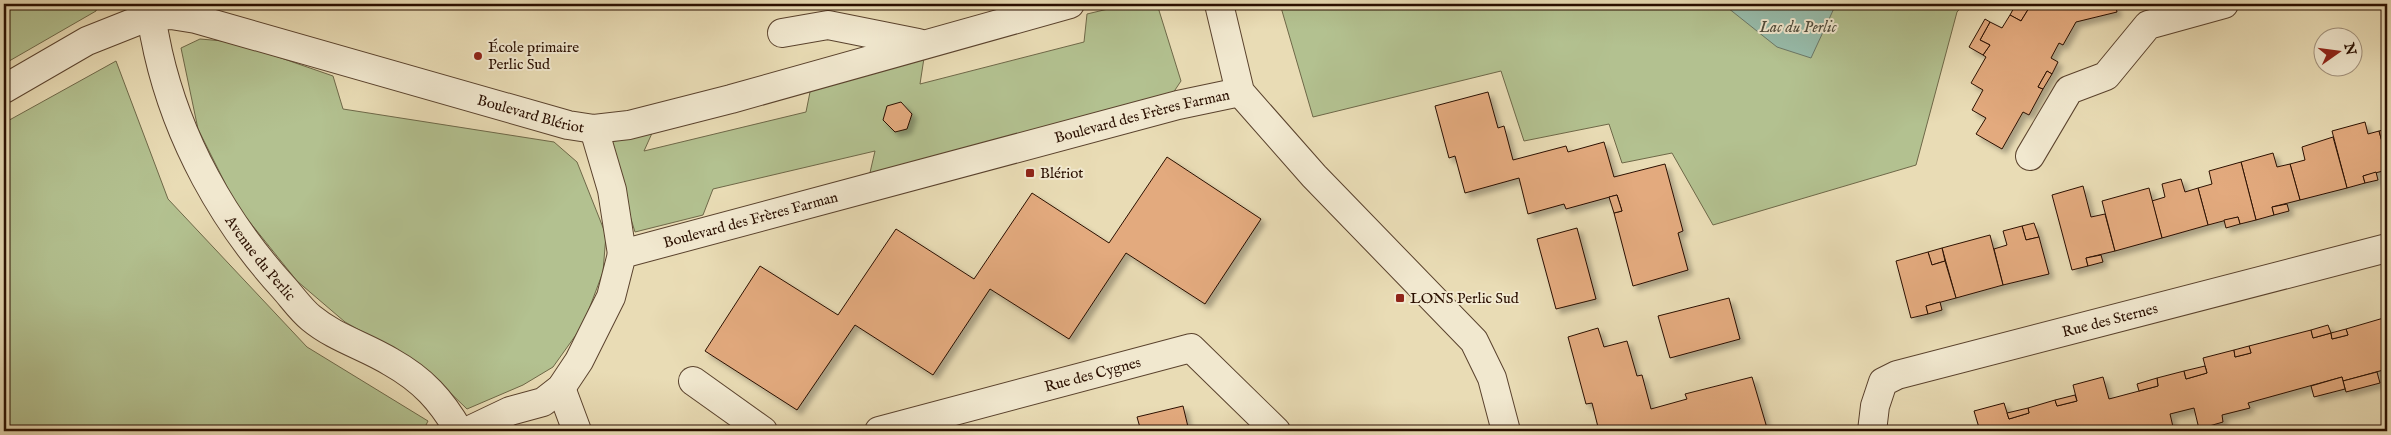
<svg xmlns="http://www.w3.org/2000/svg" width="2391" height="435" font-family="'IM FELL English',serif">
<defs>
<filter id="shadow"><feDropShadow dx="4.5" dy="4.5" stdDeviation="2.5" flood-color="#0004"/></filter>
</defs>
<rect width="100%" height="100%" fill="#e9dcb5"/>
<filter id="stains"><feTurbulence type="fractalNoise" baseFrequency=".004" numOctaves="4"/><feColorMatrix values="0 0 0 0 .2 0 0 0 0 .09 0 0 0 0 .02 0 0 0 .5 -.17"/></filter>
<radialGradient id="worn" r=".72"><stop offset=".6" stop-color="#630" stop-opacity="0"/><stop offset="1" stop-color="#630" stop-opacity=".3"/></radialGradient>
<g fill="#b3c190" stroke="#6e6848">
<path d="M4,4H98L96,11L4,64Z"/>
<path d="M1129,4H1157L1181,81L1173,93L869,177L875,151L713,189L703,215L635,232L618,177L611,142L653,131L644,151L806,112L811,87L924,58L920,84L1084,42L1087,14Z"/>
<path d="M1280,4H1964L1957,12L1916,165L1713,225L1672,153L1622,163L1609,124L1524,141L1501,71L1313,117Z"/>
<path d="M200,39L235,42L333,76L343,109L554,142L577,162L606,235L603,272L583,325L553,367L523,385L467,409L437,380L404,355L345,322L297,281L236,205L198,129L181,48Z"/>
<path d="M116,61L168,199L307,347L428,421L423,431H4V123Z"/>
</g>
<path fill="#97bcab" stroke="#6b7767" d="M1723,4H1836L1811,58L1777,47Z"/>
<g fill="#e3aa7e" stroke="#2a0f00" filter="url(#shadow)">
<path d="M2016,4H2024L2029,8L2021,21L2010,15Z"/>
<path d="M2024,4H2115L2117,12L2076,22L2063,45L2059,43L2051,58L2058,62L2052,74L2047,71L2038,87L2043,89L2029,115L2023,112L2002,149L1976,134L1986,118L1972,110L1983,90L1971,83L1986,57L1983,55L1990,45L1980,40L1990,22L2002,28L2010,15L2021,21L2029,8Z"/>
<path d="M1985,19L1990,22L1980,40L1990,45L1983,55L1969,47Z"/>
<path d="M2047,71L2052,74L2043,89L2038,87Z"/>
<path d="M1488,92L1498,128L1504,126L1513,160L1566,146L1568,152L1604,142L1614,177L1665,164L1683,231L1678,233L1688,270L1633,286L1614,213L1622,211L1617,195L1566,209L1564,204L1528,214L1519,178L1465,193L1455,156L1449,158L1435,106Z"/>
<path d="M901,102L912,114L907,129L895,132L883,120L887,106Z"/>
<path d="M2365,122L2368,134L2379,131L2387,159V170L2363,176L2365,183L2347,188L2332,131Z"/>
<path d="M2387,129V159L2379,131Z"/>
<path d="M2333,137L2347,188L2300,200L2290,164L2305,160L2302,147Z"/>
<path d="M2273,153L2277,167L2290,164L2300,200L2272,207L2274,215L2256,220L2241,162Z"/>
<path d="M1167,157L1261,219L1205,304L1126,253L1069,339L990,289L933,375L855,325L797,410L705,351L760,266L838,315L896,229L974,279L1032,193L1109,243Z"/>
<path d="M2241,162L2256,220L2240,224L2238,217L2208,225L2198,188L2212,184L2209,171Z"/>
<path d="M2376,172L2378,180L2365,183L2363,176Z"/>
<path d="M2181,179L2185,192L2198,188L2208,225L2162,238L2152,201L2165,197L2162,184Z"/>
<path d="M2083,186L2091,217L2105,214L2115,251L2086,258L2088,266L2072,270L2052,195Z"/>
<path d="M2149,188L2162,238L2115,251L2102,201Z"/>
<path d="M1617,195L1622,211L1614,213L1609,197Z"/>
<path d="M2287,204L2289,211L2274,215L2272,207Z"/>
<path d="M2238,217L2240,224L2226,228L2224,220Z"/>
<path d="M2034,223L2039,237L2026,240L2022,226Z"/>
<path d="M2022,226L2026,240L2039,237L2049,274L2003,285L1994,249L2007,245L2003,231Z"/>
<path d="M1577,228L1596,299L1556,309L1537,239Z"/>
<path d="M1990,235L2003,285L1956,298L1942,248Z"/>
<path d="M1942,248L1945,261L1932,265L1928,252Z"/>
<path d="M1928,252L1932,265L1945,261L1956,298L1926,306L1928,314L1911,318L1896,261Z"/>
<path d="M2101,255L2103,262L2088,266L2086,258Z"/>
<path d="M1729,298L1740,339L1670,358L1658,316Z"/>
<path d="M1940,302L1942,310L1928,314L1926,306Z"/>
<path d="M2387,317V369L2343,381L2342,377L2248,403L2250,408L2222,415L2223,422L2199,429L2194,408L2170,414L2174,431H1980L1974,411L2004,403L2009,419L2029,413L2028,408L2055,400L2057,406L2077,401L2073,385L2103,377L2109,399L2158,386L2157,378L2184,371L2186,379L2207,373L2203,358L2234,350L2235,357L2251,353L2249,346L2311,330L2313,338L2331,333L2332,339L2348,335L2346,329Z"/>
<path d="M2328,325L2331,333L2313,338L2311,330Z"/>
<path d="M1598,328L1604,347L1627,341L1637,376L1642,375L1651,409L1687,399L1685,394L1752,377L1767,428L1752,431H1657L1655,426L1635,431H1599L1592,403L1586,404L1568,337Z"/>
<path d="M2346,329L2348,335L2332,339L2331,333Z"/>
<path d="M2249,346L2251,353L2235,357L2234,350Z"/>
<path d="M2205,366L2207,373L2186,379L2184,371Z"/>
<path d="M2377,372L2380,383L2346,392L2343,381Z"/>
<path d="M2342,377L2345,389L2314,397L2311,386Z"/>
<path d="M2157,378L2158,386L2139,391L2137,384Z"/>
<path d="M2075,395L2077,401L2057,406L2055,400Z"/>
<path d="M1183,406L1189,431H1141L1137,417Z"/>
<path d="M2028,408L2029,413L2009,419L2007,413Z"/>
</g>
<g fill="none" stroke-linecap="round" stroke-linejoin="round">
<g stroke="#5a422d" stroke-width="30">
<g id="minor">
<path id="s1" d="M152,4C150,20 155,36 158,52C178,140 223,221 283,287C292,297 301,310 311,318C335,338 365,346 391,362C423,380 441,400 459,431"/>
<path d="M1219,4L1240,92L1314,176L1474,341L1492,378L1506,431"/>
<path d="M782,33L828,25L918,43"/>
<path id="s2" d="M4,89L87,41L150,16L171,15L196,19L568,125L594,129L629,125L731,99L1070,4"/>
<path d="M594,129L612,190L622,254"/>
<path d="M2030,156L2069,90L2106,76L2148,25L2224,4"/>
<path d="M693,381L763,431"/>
<path d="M561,388L577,431"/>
<path id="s3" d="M468,431L510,411L543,402L561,388L579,361L611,297L622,254L1178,105L1240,92"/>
<path id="s4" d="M879,431L1191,348L1276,431"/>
<path id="s5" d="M1872,431L1875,406L1883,382L1897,375L2387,248"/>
</g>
</g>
<use href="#minor" stroke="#f1e8cf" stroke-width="28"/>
</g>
<g fill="#8f2418" stroke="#f1e8cf" stroke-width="2">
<circle cx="478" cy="56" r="5"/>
<rect x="1025" y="168" width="10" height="10" rx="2.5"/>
<rect x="1395" y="293" width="10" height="10" rx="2.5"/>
</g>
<g text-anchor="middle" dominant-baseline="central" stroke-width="4" stroke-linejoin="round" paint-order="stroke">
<g font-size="15" fill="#2a0f00" stroke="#f1e8cf" text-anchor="start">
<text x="488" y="47">École primaire<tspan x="488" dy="17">Perlic Sud</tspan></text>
<text x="1040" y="173">Blériot</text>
<text x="1410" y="298">LONS Perlic Sud</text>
</g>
<g font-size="15" fill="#2a0f00" stroke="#f1e8cf">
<text stroke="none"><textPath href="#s2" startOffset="558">Boulevard Blériot</textPath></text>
<text stroke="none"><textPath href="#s3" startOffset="790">Boulevard des Frères Farman</textPath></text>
<text stroke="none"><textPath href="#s3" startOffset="385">Boulevard des Frères Farman</textPath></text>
<text stroke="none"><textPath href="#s1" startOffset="281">Avenue du Perlic</textPath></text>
<text stroke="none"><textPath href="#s5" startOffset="286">Rue des Sternes</textPath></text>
<text stroke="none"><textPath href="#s4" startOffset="221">Rue des Cygnes</textPath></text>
</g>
<g font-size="16" font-style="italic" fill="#504c3c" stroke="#f1e8cf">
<text x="1798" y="28">Lac du Perlic</text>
</g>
</g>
<rect width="2391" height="435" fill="none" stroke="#e9dcb5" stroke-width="20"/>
<rect x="5" y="5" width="2381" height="425" fill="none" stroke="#2a0f00" stroke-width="2.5"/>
<rect x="10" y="10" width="2371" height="415" fill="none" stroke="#2a0f00"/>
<g transform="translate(2338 52) rotate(76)"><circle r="24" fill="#f1e8cf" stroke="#a1917c"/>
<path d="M0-4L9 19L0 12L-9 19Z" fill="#8f2418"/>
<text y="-8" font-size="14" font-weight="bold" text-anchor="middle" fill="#2a0f00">N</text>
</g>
<rect width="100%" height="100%" filter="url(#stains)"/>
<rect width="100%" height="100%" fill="url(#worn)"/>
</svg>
